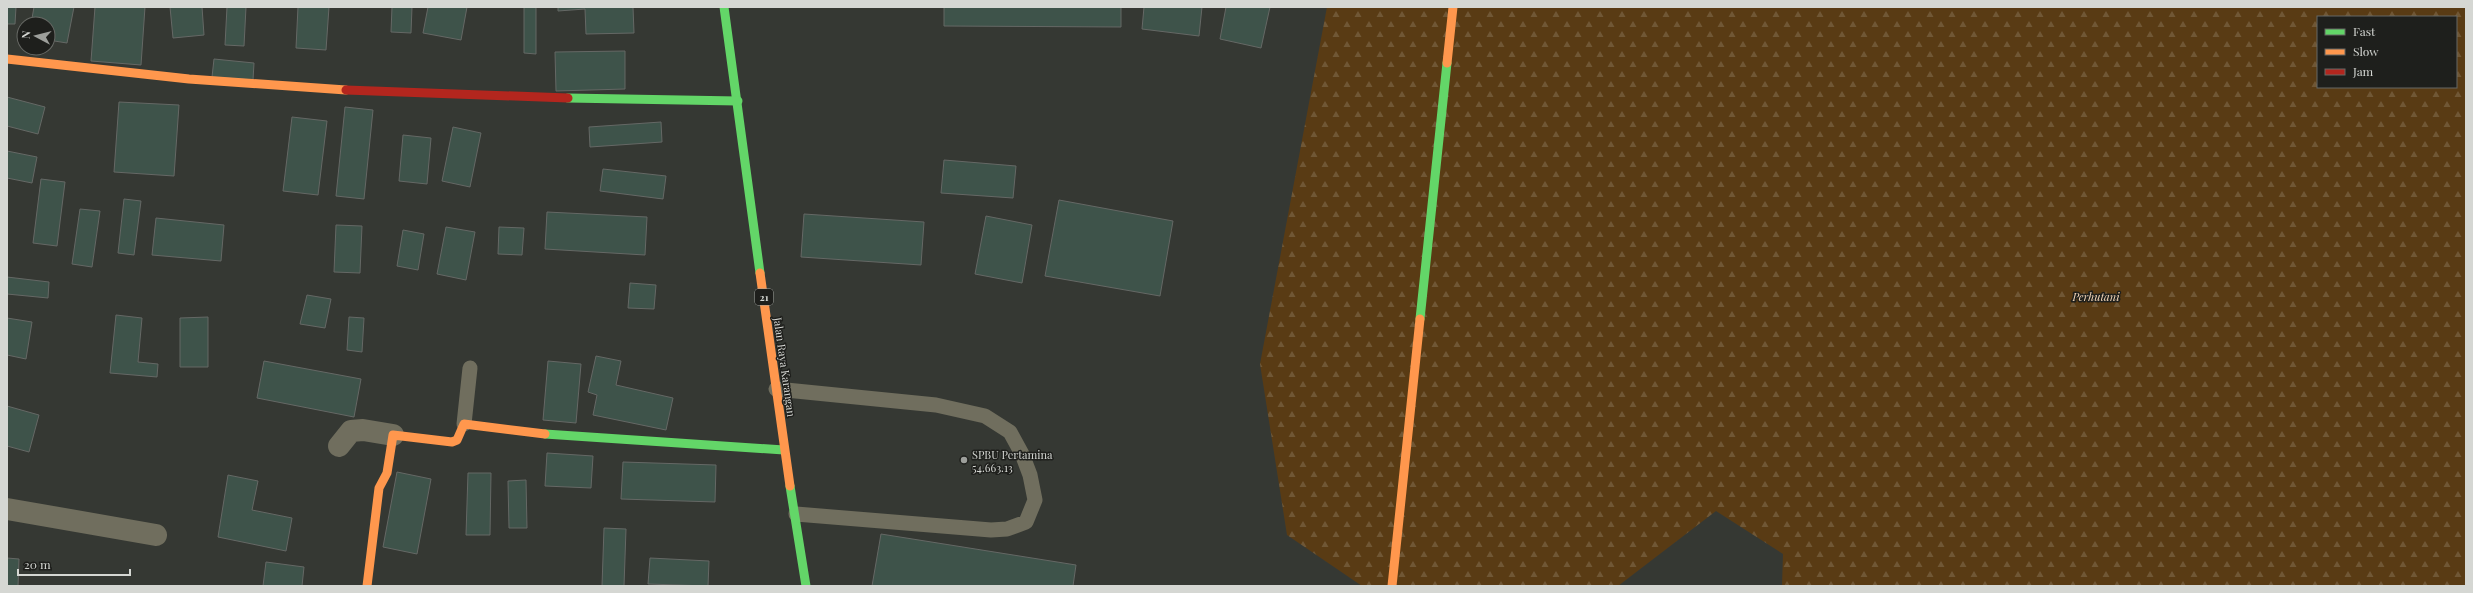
<svg xmlns="http://www.w3.org/2000/svg" width="2473" height="593" font-family="'Playfair Display',serif">
<defs>
<pattern id="forest-firs" width="22" height="20" patternUnits="userSpaceOnUse"><rect width="22" height="20" fill="#593b14"/><path d="M5 1l3.5 6h-7zM16 11l3.5 6h-7z" fill="#705735"/></pattern>
</defs>
<rect width="100%" height="100%" fill="#353833"/>
<path fill="url(#forest-firs)" fill-rule="evenodd" d="M1327,7H2466V586H1782L1783,554L1716,511L1618,586H1362L1287,535L1260,364ZM2318,17H2456V87H2318Z"/>
<g fill="#3e534a" stroke="#656865">
<path d="M7,7H16L15,24H7Z"/>
<path d="M34,7H74L67,43L48,40V24H31Z"/>
<path d="M95,7H145L141,65L91,61Z"/>
<path d="M170,7H202L204,35L173,38Z"/>
<path d="M227,7H246L244,46L225,45Z"/>
<path d="M298,7H329L326,50L296,48Z"/>
<path d="M392,7H412L411,33L391,32Z"/>
<path d="M428,7H467L461,40L423,33Z"/>
<path d="M524,7H536V54L524,53Z"/>
<path d="M558,7H633L634,33L586,34L585,9L558,11Z"/>
<path d="M944,7H1121V27L944,26Z"/>
<path d="M1144,7H1202L1199,36L1142,29Z"/>
<path d="M1226,7H1270L1261,48L1220,39Z"/>
<path d="M625,51V89L556,91L555,52Z"/>
<path d="M214,59L254,63L253,80L212,77Z"/>
<path d="M7,97L45,107L38,134L7,126Z"/>
<path d="M119,102L179,105L174,176L114,172Z"/>
<path d="M345,107L373,110L364,199L336,196Z"/>
<path d="M292,117L327,121L318,195L283,191Z"/>
<path d="M661,122L662,142L590,147L589,127Z"/>
<path d="M453,127L481,133L470,187L442,181Z"/>
<path d="M403,135L431,138L427,184L399,181Z"/>
<path d="M7,151L37,157L32,183L7,178Z"/>
<path d="M944,160L1016,166L1013,198L941,193Z"/>
<path d="M603,169L666,176L663,199L600,191Z"/>
<path d="M41,179L65,182L57,246L33,243Z"/>
<path d="M124,199L141,201L134,255L118,253Z"/>
<path d="M1059,200L1173,221L1160,296L1045,276Z"/>
<path d="M80,209L100,211L92,267L72,264Z"/>
<path d="M547,212L647,217L645,255L545,249Z"/>
<path d="M804,214L924,222L921,265L801,257Z"/>
<path d="M986,216L1032,225L1022,283L975,274Z"/>
<path d="M156,218L224,225L221,261L152,255Z"/>
<path d="M336,225L362,226L360,273L334,272Z"/>
<path d="M446,227L475,232L466,280L437,274Z"/>
<path d="M499,227L524,228L522,255L498,254Z"/>
<path d="M403,230L424,234L418,270L397,266Z"/>
<path d="M7,277L49,282L48,298L7,294Z"/>
<path d="M630,283L656,285L654,309L628,308Z"/>
<path d="M307,295L331,299L325,328L300,324Z"/>
<path d="M116,315L142,318L138,362L158,364L157,377L110,373Z"/>
<path d="M208,317V367H180V318Z"/>
<path d="M349,317L364,318L362,352L347,350Z"/>
<path d="M7,318L32,322L26,359L7,355Z"/>
<path d="M596,356L621,361L616,385L673,398L666,430L593,415L597,395L588,392Z"/>
<path d="M264,361L361,379L354,417L257,398Z"/>
<path d="M548,361L581,364L576,423L543,420Z"/>
<path d="M7,406L39,415L29,452L7,446Z"/>
<path d="M547,453L593,456L591,488L545,486Z"/>
<path d="M623,462L716,465L715,502L621,499Z"/>
<path d="M397,472L431,479L417,554L383,547Z"/>
<path d="M468,473H491L490,535H466Z"/>
<path d="M228,475L258,481L252,510L292,518L286,551L218,537Z"/>
<path d="M526,480L527,528H509L508,481Z"/>
<path d="M604,528L626,529L624,586H602Z"/>
<path d="M881,534L1076,565L1073,586H872Z"/>
<path d="M7,558L19,559L18,586H7Z"/>
<path d="M650,558L709,561L708,586L648,584Z"/>
<path d="M266,562L304,567L302,586H263Z"/>
</g>
<g fill="none" stroke-linecap="round" stroke-linejoin="round">
<g stroke="#706e5e" stroke-width="15">
<path d="M776,389L936,405L985,416L1010,432L1022,454L1030,475L1035,500L1026,522L1007,529L991,530L796,514"/>
<path d="M464,424L470,368"/>
</g>
<g stroke="#706e5e" stroke-width="22">
<path d="M339,446L351,431L363,430L393,435"/>
<path d="M7,509L156,535"/>
</g>
<g stroke="#63d668" stroke-width="9">
<path d="M724,7L760,273"/>
<path d="M568,98L738,101"/>
<path d="M1420,319L1447,63"/>
<path d="M545,434L784,450"/>
<path d="M790,486L806,586"/>
</g>
<g stroke="#ff974d" stroke-width="9">
<path d="M7,59L189,79L346,90"/>
<path d="M1447,63L1453,7"/>
<path d="M760,273L790,486"/>
<path d="M367,586L379,488L387,473L393,435L452,442L457,440L464,424L545,434"/>
<path d="M1392,586L1420,319"/>
</g>
<path stroke="#b3261e" stroke-width="9" d="M346,90L568,98"/>
</g>
<circle fill="#9d9f9b" stroke="#1e1f1c" stroke-width="1.5" cx="964" cy="460" r="4"/>
<g text-anchor="middle" dominant-baseline="central" stroke-width="3" stroke-linejoin="round" paint-order="stroke">
<rect fill="#1e1f1c" stroke="#9ea09c" stroke-width="1" x="755" y="289" width="18" height="16" rx="3"/>
<g font-size="10" font-weight="bold" fill="#d5d7d3">
<text x="764" y="297">21</text>
</g>
<g font-size="11" font-style="italic" fill="#f5d7b9" stroke="#1e1f1c">
<text x="2096" y="296">Perhutani</text>
</g>
<g font-size="11" fill="#d5d7d3" stroke="#1e1f1c">
<text transform="translate(785 367) rotate(82)">Jalan Raya Karangan</text>
</g>
<g font-size="11" fill="#d5d7d3" stroke="#1e1f1c" text-anchor="start">
<text x="972" y="454">SPBU Pertamina<tspan x="972" dy="13">54.663.13</tspan></text>
</g>
</g>
<rect width="2473" height="593" fill="none" stroke="#d5d7d3" stroke-width="16"/>
<rect x="2317" y="16" width="140" height="72" fill="#1e1f1c" stroke="#676965"/>
<rect x="2325" y="29" width="20" height="6" fill="#63d668" stroke="#676965"/>
<text x="2353" y="36" font-size="12" fill="#d5d7d3">Fast</text>
<rect x="2325" y="49" width="20" height="6" fill="#ff974d" stroke="#676965"/>
<text x="2353" y="56" font-size="12" fill="#d5d7d3">Slow</text>
<rect x="2325" y="69" width="20" height="6" fill="#b3261e" stroke="#676965"/>
<text x="2353" y="76" font-size="12" fill="#d5d7d3">Jam</text>
<g transform="translate(36 36) rotate(277)"><circle r="19" fill="#1e1f1c" stroke="#676965"/>
<path d="M0-3L7 15L0 10L-7 15Z" fill="#9d9f9b"/>
<text y="-6" font-size="11" font-weight="bold" text-anchor="middle" fill="#d5d7d3">N</text>
</g>
<path d="M18 569v6h112v-6" fill="none" stroke="#d5d7d3" stroke-width="2"/>
<text x="24" y="569" font-size="12" fill="#d5d7d3" stroke="#1e1f1c" stroke-width="3" paint-order="stroke">20 m</text>
</svg>
